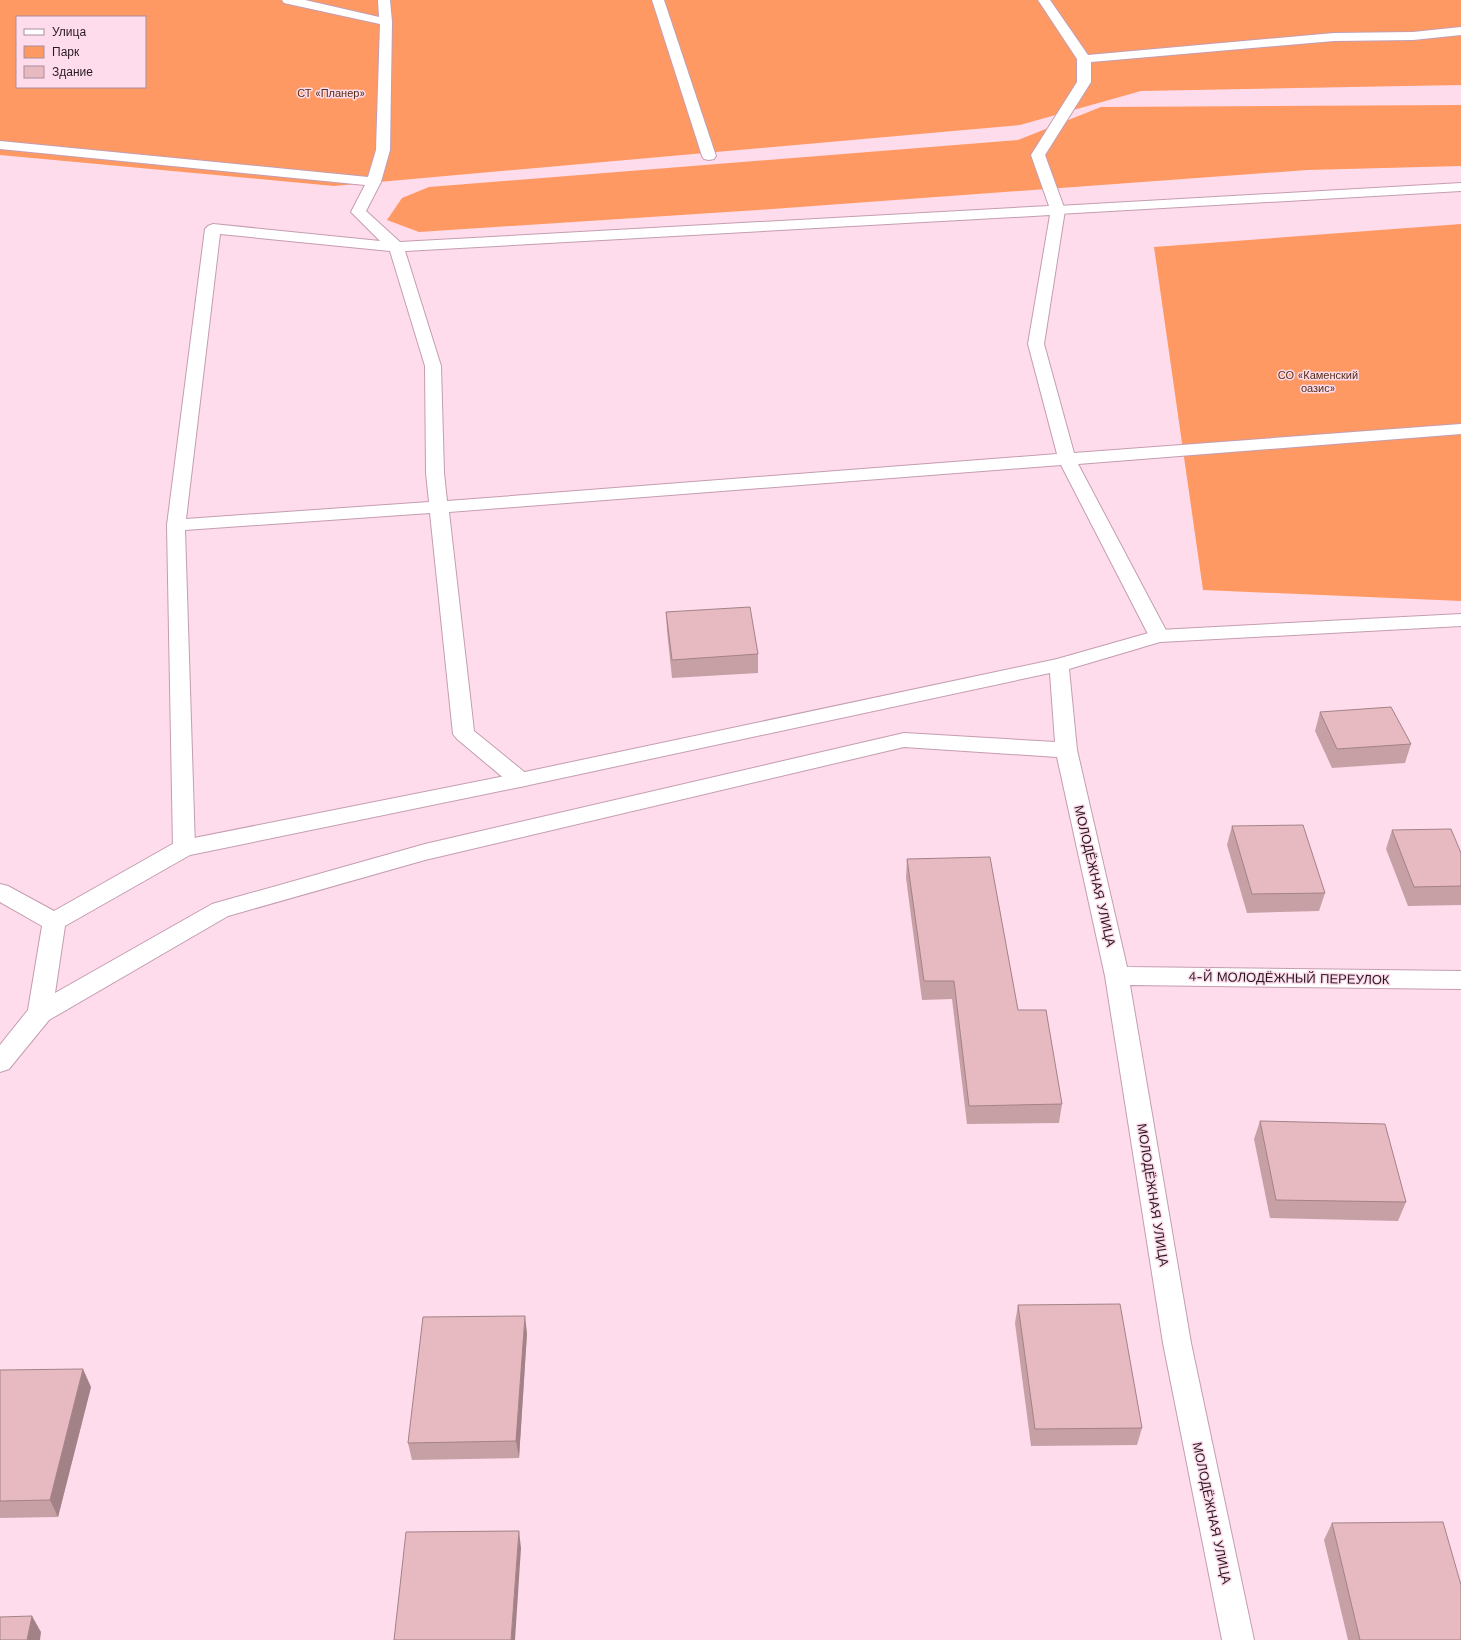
<svg xmlns="http://www.w3.org/2000/svg" width="1461" height="1640" font-family="'Work Sans',sans-serif">
<rect width="100%" height="100%" fill="#fedcec"/>
<g fill="#ff9963" fill-rule="evenodd">
<path d="M0,0H1461V85L1141,91L1020,125L334,186L0,155ZM17,17H145V87H17Z"/>
<path d="M1461,105V166L1307,170L758,210L419,232L387,220L402,198L429,187L1018,140L1101,107Z"/>
<path d="M1461,224V601L1203,590L1154,247Z"/>
</g>
<g fill="none" stroke-linecap="round" stroke-linejoin="round">
<g stroke="#c49db0" stroke-width="2">
<g id="lane">
<path d="M282,0H305L379,17L378,0H390L392,22L390,150L381,182L366,211L400,242L1049,206L1031,155L1077,82V59L1038,0H1050L1088,55L1334,33L1413,32L1461,27V35L1413,40L1334,41L1091,62V82L1045,155L1065,210L1044,344L1074,453L1461,424V434L1078,464L1169,636L1166,640L1159,642L1152,640L1149,636L1061,465L449,512L474,731L528,775L531,780L528,785L520,787L512,785L457,739L453,734L430,513L185,530L195,848L192,854L184,856L176,854L173,848L167,525L205,229L208,226L213,224L380,241L351,212L365,185L0,149V141L368,177L376,150L380,24L284,3ZM1050,215L1028,344L1057,454L447,501L444,473L441,366L405,251ZM220,234L390,251L425,366L426,473L429,502L186,519Z"/>
<path d="M652,0H664L716,156L714,159L709,160L704,159L702,156Z"/>
</g>
</g>
<g stroke="#c49db0" stroke-width="2">
<g id="street">
<path d="M1461,183V191L1058,214L1053,213L1051,210L1053,207L1058,206Z"/>
<path d="M1461,614V626L1160,642L1069,669L1077,750L1127,967L1461,971V989L1130,985L1191,1343L1254,1640H1222L1163,1343L1105,976L1057,757L904,747L425,860L228,916L49,1020L9,1069L0,1072V1045L28,1010L42,926L0,902V884L8,886L54,911L176,842L184,840L520,773L1057,659L1159,630ZM1050,673L1055,742L904,733L425,844L212,904L55,993L65,926L190,855L520,787Z"/>
</g>
</g>
<use href="#lane" fill="#fff" fill-rule="evenodd"/>
<use href="#street" fill="#fff" fill-rule="evenodd"/>
</g>
<g fill="#c7a0a6">
<path d="M666,612L758,654V673L672,678L667,631Z"/>
<path d="M1320,712L1411,744L1405,763L1332,768L1315,731Z"/>
<path d="M1232,826L1325,893L1319,911L1247,913L1227,845Z"/>
<path d="M1392,830L1461,853V905L1408,906L1386,849Z"/>
<path d="M907,859L1018,1010L1062,1104L1059,1123L967,1124L952,999L922,1000L906,878Z"/>
<path d="M1260,1121L1406,1202L1398,1221L1270,1218L1254,1139Z"/>
<path d="M1018,1305L1142,1428L1137,1445L1031,1446L1015,1323Z"/>
<path d="M527,1333L519,1458L412,1460L408,1443Z"/>
<path d="M0,1370L91,1387L58,1517L0,1518Z"/>
<path d="M1332,1523L1461,1640H1348L1324,1540Z"/>
</g>
<g fill="#a28287">
<path d="M525,1316L527,1333L519,1458L516,1441Z"/>
<path d="M83,1369L91,1387L58,1517L50,1500Z"/>
<path d="M519,1531L521,1548L515,1640H511Z"/>
<path d="M32,1616L41,1632L40,1640H27Z"/>
</g>
<g fill="#e7bac1" stroke="#a28287">
<path d="M750,607L758,654L672,660L666,612Z"/>
<path d="M1391,707L1411,744L1337,749L1320,712Z"/>
<path d="M1303,825L1325,893L1252,894L1232,826Z"/>
<path d="M1451,829L1461,853V886L1414,887L1392,830Z"/>
<path d="M990,857L1018,1010H1046L1062,1104L969,1106L954,981H924L907,859Z"/>
<path d="M1260,1121L1385,1124L1406,1202L1276,1200Z"/>
<path d="M1120,1304L1142,1428L1035,1429L1018,1305Z"/>
<path d="M525,1316L516,1441L408,1443L423,1317Z"/>
<path d="M83,1369L50,1500L0,1501V1370Z"/>
<path d="M1443,1522L1461,1585V1640H1360L1332,1523Z"/>
<path d="M519,1531L511,1640H394L406,1532Z"/>
<path d="M32,1616L27,1640H0V1617Z"/>
</g>
<g text-anchor="middle" dominant-baseline="central" stroke-width="3" stroke-linejoin="round" paint-order="stroke">
<g font-size="11" fill="#542c16" stroke="#fedcec">
<text x="331" y="93">СТ «Планер»</text>
<text x="1318" y="375">СО «Каменский<tspan x="1318" dy="13">оазис»</tspan></text>
</g>
<g font-size="13" fill="#291a22" stroke="#fedcec">
<text transform="translate(1095 876) rotate(77)">МОЛОДЁЖНАЯ УЛИЦА</text>
<text transform="translate(1289 978) rotate(1)">4-Й МОЛОДЁЖНЫЙ ПЕРЕУЛОК</text>
<text transform="translate(1153 1195) rotate(81)">МОЛОДЁЖНАЯ УЛИЦА</text>
<text transform="translate(1212 1513) rotate(78)">МОЛОДЁЖНАЯ УЛИЦА</text>
</g>
</g>
<rect x="16" y="16" width="130" height="72" fill="#fedcec" stroke="#a98e9b"/>
<rect x="24" y="29" width="20" height="6" fill="#ffffff" stroke="#a98e9b"/>
<text x="52" y="36" font-size="12" fill="#291a22">Улица</text>
<rect x="24" y="46" width="20" height="12" fill="#ff9963" stroke="#a98e9b"/>
<text x="52" y="56" font-size="12" fill="#291a22">Парк</text>
<rect x="24" y="66" width="20" height="12" fill="#e7bac1" stroke="#a98e9b"/>
<text x="52" y="76" font-size="12" fill="#291a22">Здание</text>
</svg>
